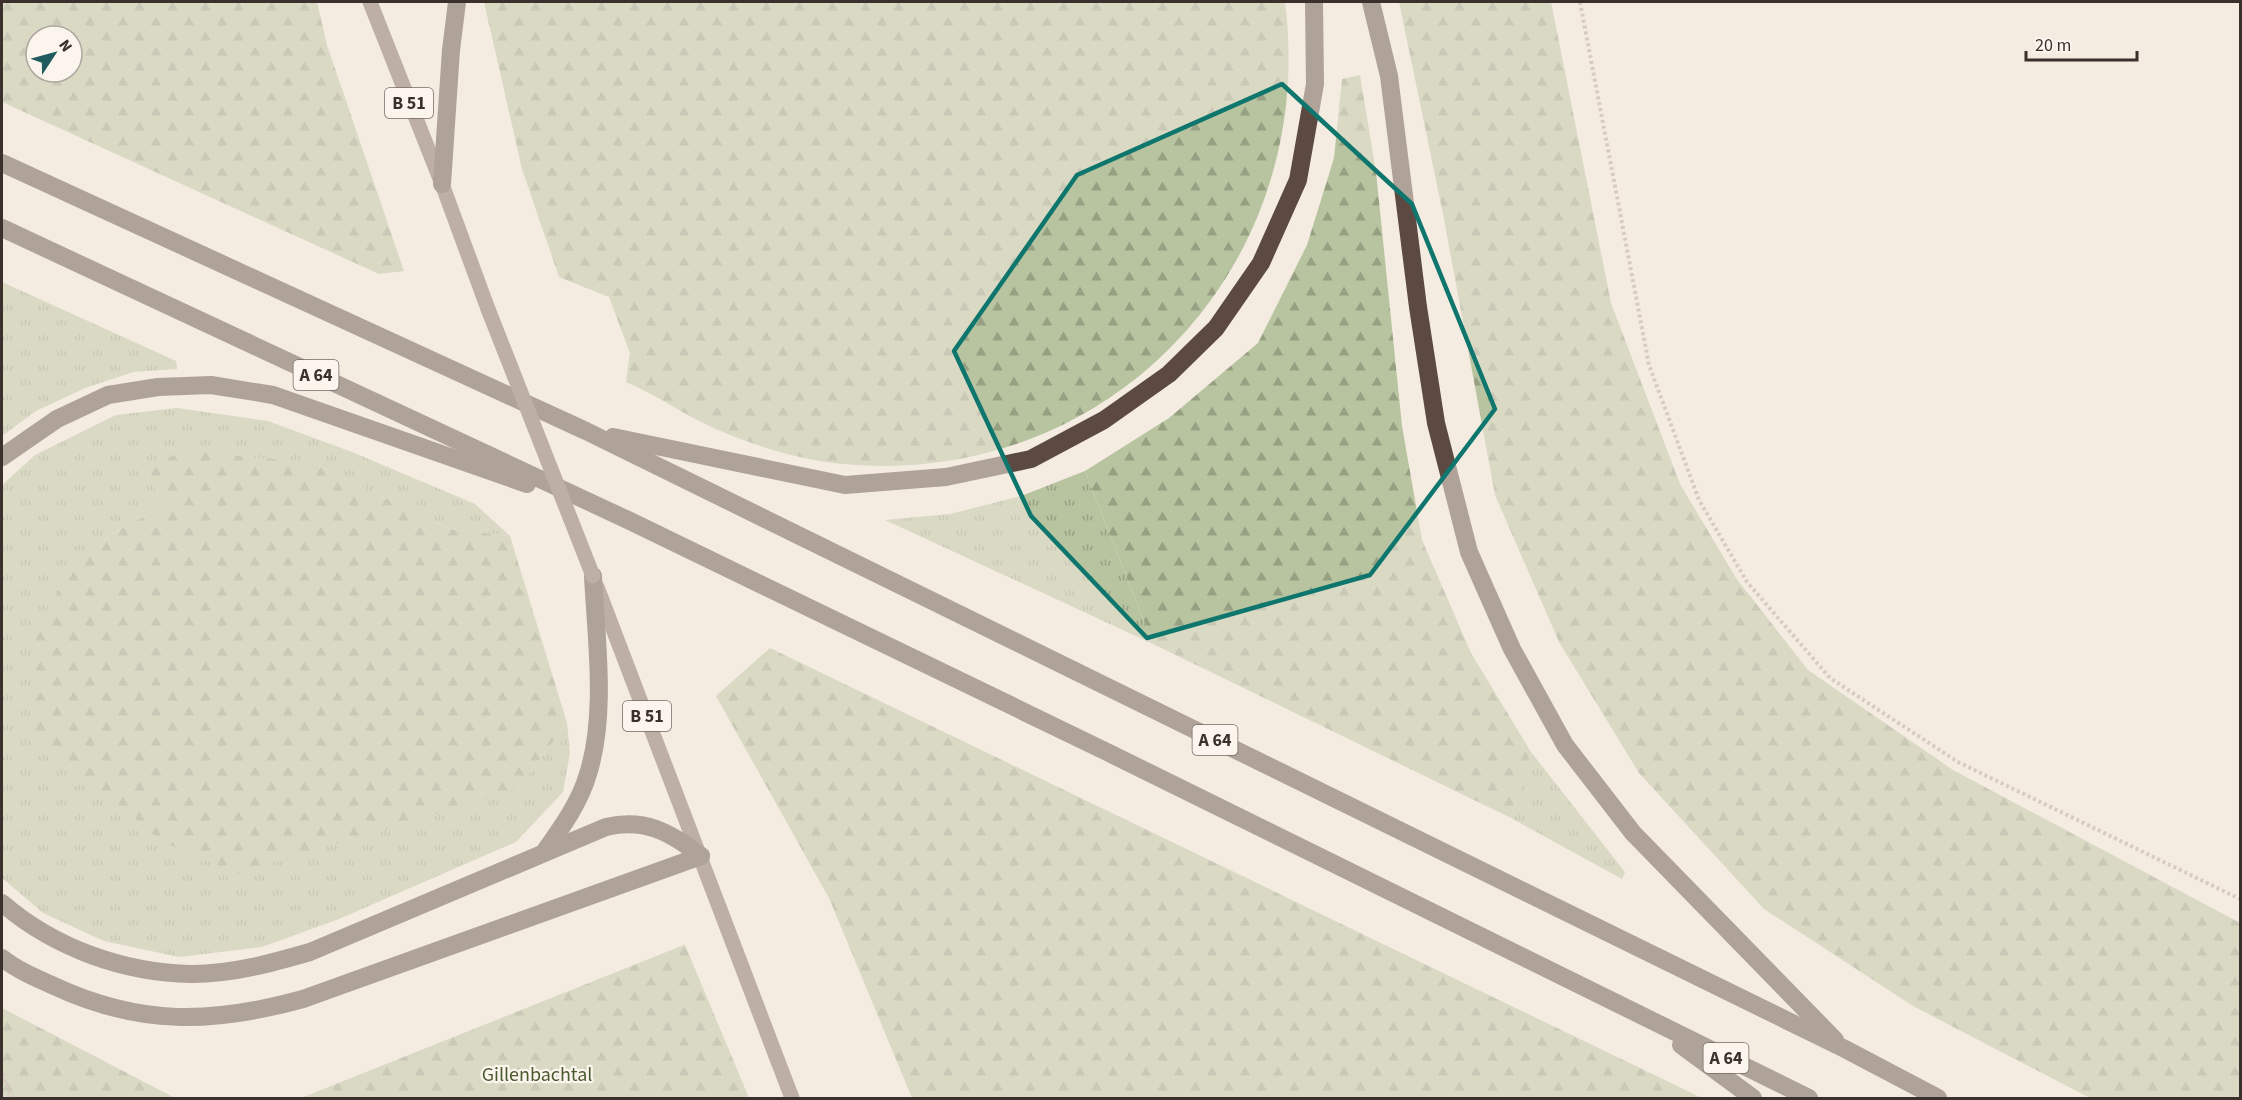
<svg xmlns="http://www.w3.org/2000/svg" width="2242" height="1100" font-family="'Source Sans 3',sans-serif">
<defs>
<pattern id="grass-tufts" width="24" height="20" patternUnits="userSpaceOnUse" patternTransform="scale(1.5)"><rect width="24" height="20" fill="#b8c4a0"/><path d="M3 7l-1-3M5 7V3M7 7l1-3M15 17l-1-3M17 17v-4M19 17l1-3" fill="none" stroke="#97a083"/></pattern>
<pattern id="forest-firs" width="22" height="20" patternUnits="userSpaceOnUse" patternTransform="scale(1.5)"><rect width="22" height="20" fill="#b8c4a0"/><path d="M5 1l3.5 6h-7zM16 11l3.5 6h-7z" fill="#97a083"/></pattern>
</defs>
<rect width="100%" height="100%" fill="#f4ebe1"/>
<g fill="url(#grass-tufts)">
<path d="M2,282L176,361L177,369L133,372L85,388L36,411L2,436Z"/>
<path d="M177,408L268,421L352,452L475,504L510,536L450,529L310,462L146,468L163,506L92,545L517,789L567,723L570,753L563,792L516,842L339,919L262,947L179,957L104,941L43,913L2,878V485L35,455L116,415Z"/>
<path d="M1085,471L1153,644L885,520L950,514L1021,496Z"/>
<path d="M1531,752L1625,872L1622,879L1511,818Z"/>
</g>
<g fill="url(#forest-firs)" fill-rule="evenodd">
<path d="M2,2H317L327,45L404,271L379,274L2,102ZM36,36H72V72H36Z"/>
<path d="M484,2H1285C1319,265 1110,489 843,464C794,459 743,443 699,421C674,408 652,393 626,382L630,353L609,297L559,277L522,169Z"/>
<path d="M1399,2H1551L1611,303L1680,484L1736,578L1808,670L1953,770L2240,923V1098H2090L1913,1006L1764,909L1639,773L1559,642L1495,495L1444,219Z"/>
<path d="M1360,75L1376,172L1402,426L1422,540L1471,653L1531,752L1511,818L1153,644L1085,471L1169,418L1258,343L1307,245L1334,158L1342,79Z"/>
<path d="M183,451L310,462L450,529L510,536L567,723L517,789L237,874L161,841L35,734L36,630L61,586L92,545L163,506L146,468Z"/>
<path d="M770,648L1700,1097L1702,1098H912L829,898L716,696Z"/>
<path d="M685,945L749,1098H301L684,945Z"/>
<path d="M2,1008L175,1098H2Z"/>
</g>
<g fill="none" stroke-linecap="round" stroke-linejoin="round">
<g stroke="#b9a596" stroke-width="4" stroke-dasharray="3 3" stroke-linecap="butt">
<path d="M1580,2L1649,365L1699,500L1747,582L1830,678L1958,762L2240,899"/>
<path d="M2,1074L12,1098"/>
</g>
<g stroke="#7d675c" stroke-width="15">
<path d="M370,2L442,184L488,309"/>
<path d="M597,587L792,1098"/>
</g>
<g stroke="#5c4a42" stroke-width="18">
<path d="M1371,2L1389,76L1418,307L1436,423L1469,552L1512,649L1565,745L1633,833L1835,1040"/>
<path d="M2,163L586,431L1845,1049L1938,1098"/>
<path d="M442,184L451,50L457,2"/>
<path d="M2,228L630,521L1105,751L1809,1098"/>
<path d="M613,437L845,485L946,477L1031,459L1104,420L1169,374L1216,328L1261,263L1298,180L1315,84L1314,2"/>
<path d="M2,457L57,419L108,395L158,387L211,385L273,395L527,484"/>
<path d="M545,851C562,827 580,802 588,774C607,714 596,638 593,576"/>
<path d="M2,903C54,948 124,973 192,974C232,974 272,963 310,952L606,827C645,818 670,832 701,856"/>
<path d="M2,958C17,970 36,978 54,986C140,1026 213,1024 303,999L701,856"/>
<path d="M1681,1045L1753,1098"/>
</g>
<path stroke="#7d675c" stroke-width="15" d="M488,309L593,576"/>
</g>
<path d="M0 0H2242V1100H0ZM1282,84L1412,204L1495,409L1370,575L1147,638L1031,516L954,351L1077,175Z" fill="#f4ebe1" fill-opacity=".55" fill-rule="evenodd"/>
<path fill="none" stroke="#0f766e" stroke-width="4.5" stroke-linejoin="round" d="M1282,84L1412,204L1495,409L1370,575L1147,638L1031,516L954,351L1077,175Z"/>
<g text-anchor="middle" dominant-baseline="central" stroke-width="4.5" stroke-linejoin="round" paint-order="stroke">
<g fill="#fbf5ee" stroke="#756b66" stroke-width="1.5">
<rect x="385" y="88" width="48" height="30" rx="4.5"/>
<rect x="293.5" y="360" width="45" height="30" rx="4.5"/>
<rect x="623" y="701" width="48" height="30" rx="4.5"/>
<rect x="1192.5" y="725" width="45" height="30" rx="4.5"/>
<rect x="1703.5" y="1043" width="45" height="30" rx="4.5"/>
</g>
<g font-size="18" font-weight="bold" fill="#3b302b">
<text x="409" y="103">B 51</text>
<text x="316" y="375">A 64</text>
<text x="647" y="716">B 51</text>
<text x="1215" y="740">A 64</text>
<text x="1726" y="1058">A 64</text>
</g>
<g font-size="20" fill="#4a5a2e" stroke="#fbf5ee">
<text x="537" y="1075">Gillenbachtal</text>
</g>
</g>
<rect width="2242" height="1100" fill="none" stroke="#3b302b" stroke-width="6"/>
<g transform="translate(54 54) rotate(54)"><circle r="28" fill="#fbf5ee" stroke="#aea6a0" stroke-width="1.5"/>
<path d="M0-4.5L10 22L0 15L-10 22Z" fill="#1f5a5e"/>
<text y="-9" font-size="16" font-weight="bold" text-anchor="middle" fill="#3b302b">N</text>
</g>
<path d="M2026 51v9h111v-9" fill="none" stroke="#3b302b" stroke-width="3"/>
<text x="2035" y="51" font-size="18" fill="#3b302b" stroke="#fbf5ee" stroke-width="4.5" paint-order="stroke">20 m</text>
</svg>
